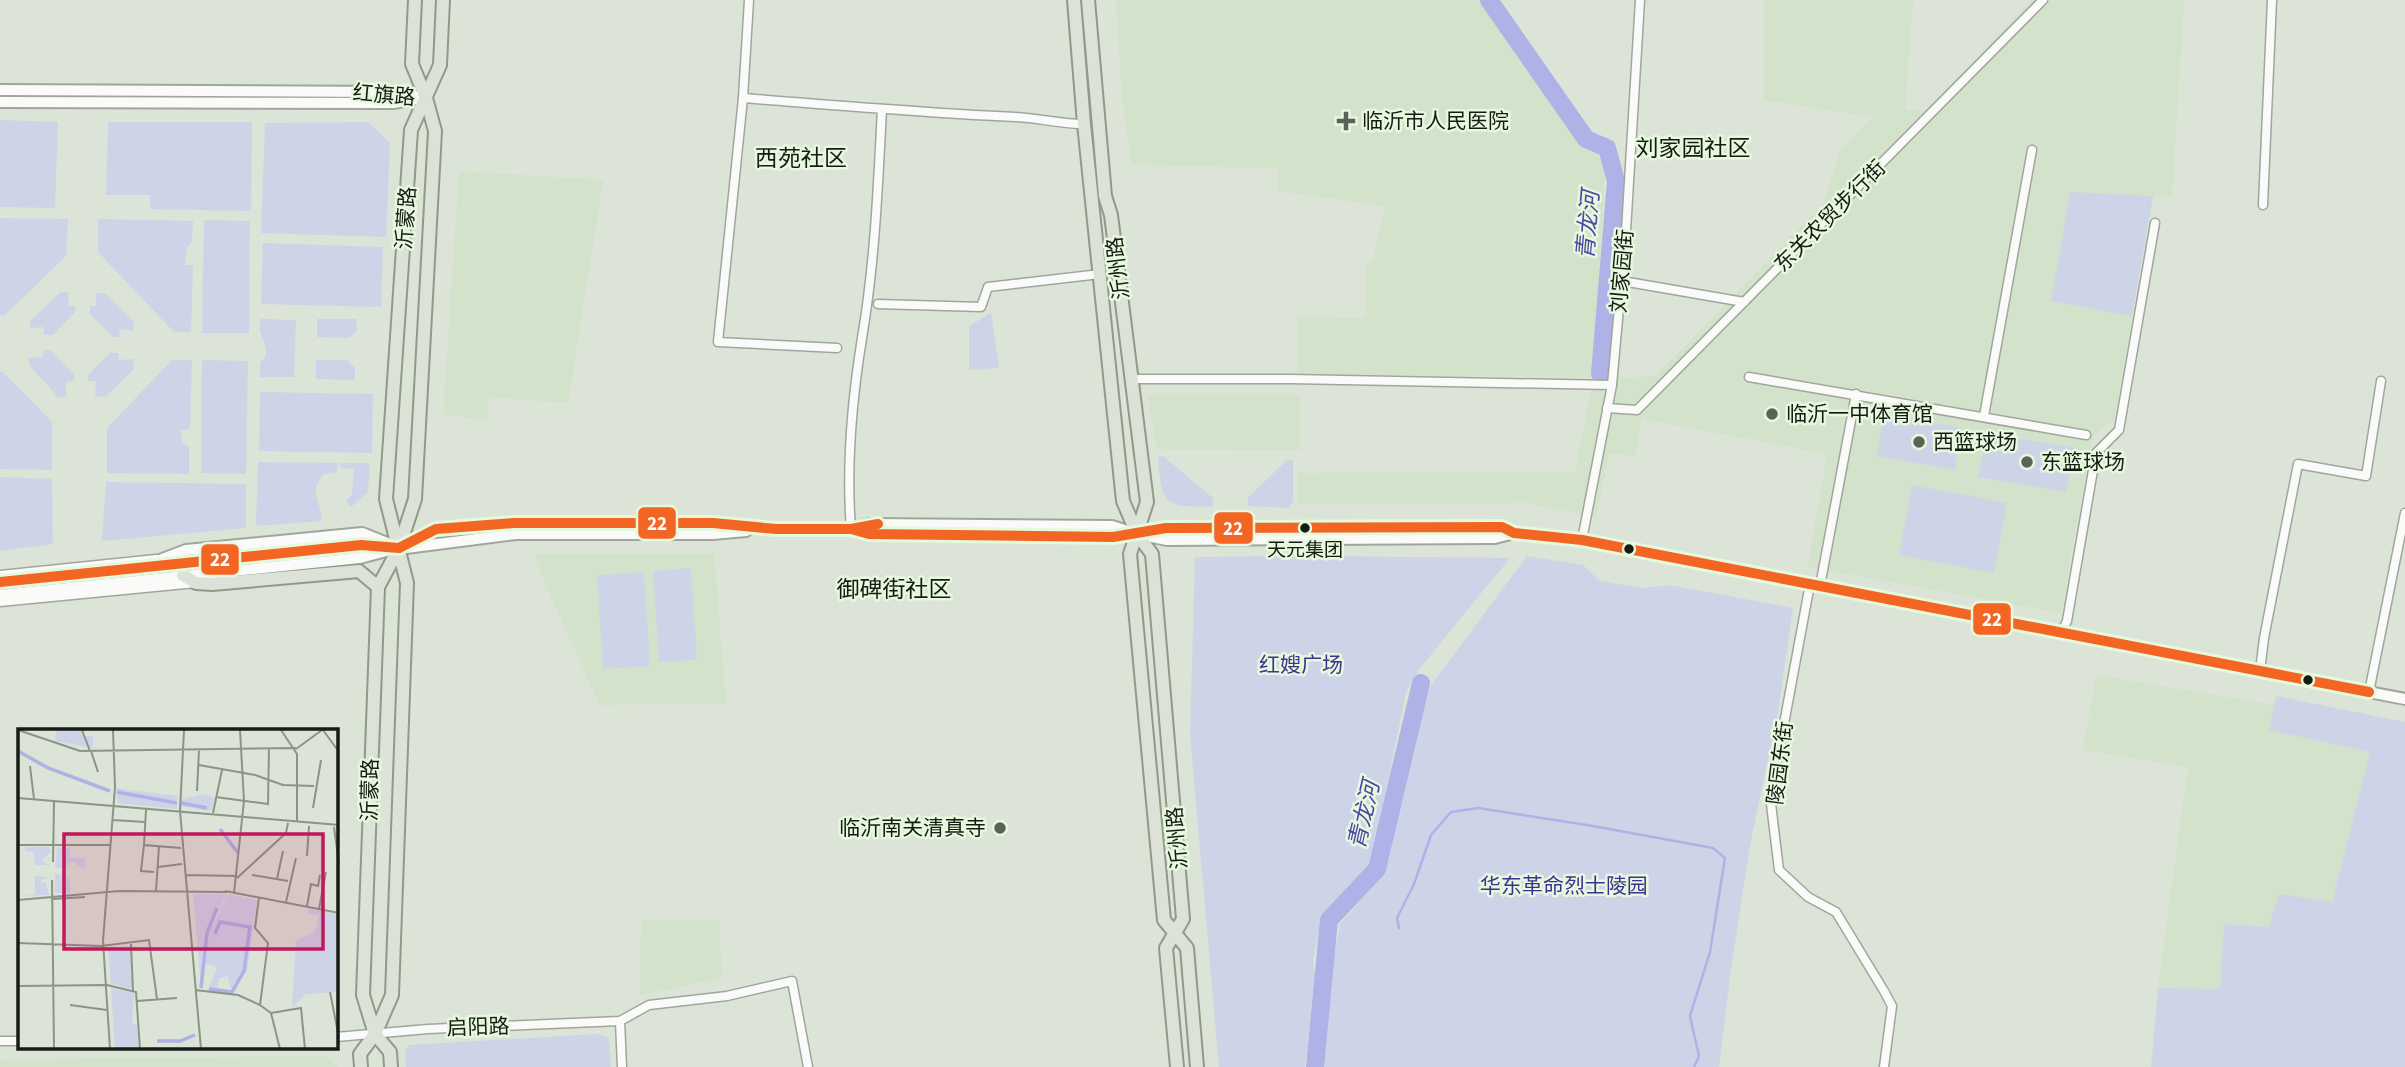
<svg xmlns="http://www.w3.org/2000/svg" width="2405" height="1067" font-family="'Source Sans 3','Noto Sans SC',sans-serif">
<rect width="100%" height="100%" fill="#dbe4d6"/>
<g fill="#d3e2ca">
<path d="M1116,0H1478L1583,144L1598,152L1605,169L1594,376L1622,378L1656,376L1824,203L1839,152L1873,117L1764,100V0H1913L1905,110H1925L2032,0H2184L2172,196L2153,197L2114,421L2099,430L2091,442L2061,613L1808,567L1827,454L1642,419L1635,457L1609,453L1596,518L1528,503L1298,504V473L1575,472L1594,377L1297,374V316L1365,318L1366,264L1373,261L1385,206L1278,191L1277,169L1131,164L1122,98Z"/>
<path d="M459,171L603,180L568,403L489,397L487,421L443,414Z"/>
<path d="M1148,395H1300V450L1156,449Z"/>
<path d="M535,554H714L726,703L600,705L551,597L537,565Z"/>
<path d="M2096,675L2274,705L2269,730L2370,752L2332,903L2269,927L2224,924L2220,989L2158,988L2188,767L2083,750Z"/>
<path d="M719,920L722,978L640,995L641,921Z"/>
<path d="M325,1056L338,1067H0V1060Z"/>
</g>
<g fill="#ced4e7">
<path d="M0,120L58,122L55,208L0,207Z"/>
<path d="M108,122H252L251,211L150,209V195H106Z"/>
<path d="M368,122L390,143L386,237L261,233L265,123Z"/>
<path d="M2070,192L2153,196L2132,316L2051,301Z"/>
<path d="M0,218L68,219L66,256L5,315H0Z"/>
<path d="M98,219L193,221L192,241L187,248L185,265H193L191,332H174L98,252Z"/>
<path d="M204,220L250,221L249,333H202Z"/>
<path d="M263,243L383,247L381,307L261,304Z"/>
<path d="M61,292H68L69,306H75V312L53,335H44V327L30,328V321Z"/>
<path d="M96,293H105L134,322V331L120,329L119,337H113L90,314V306H96Z"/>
<path d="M991,313L999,368L969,370V326Z"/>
<path d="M260,319L296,320L294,377H260V363L266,356V348L260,331Z"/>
<path d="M317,319H356L357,331L349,338L317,337Z"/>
<path d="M44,350L51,351L74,374V381L66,382V397H58L29,365V358L43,357Z"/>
<path d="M110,353H118L119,360L134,359L133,370L107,396L95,397L96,381H88L89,374Z"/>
<path d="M172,360H192L190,429L181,430L182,442L189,447V474L107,473V428Z"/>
<path d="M202,360L248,361L246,474L201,473Z"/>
<path d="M316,360H347L355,368V380L316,379Z"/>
<path d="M0,372H3L52,422V470L0,469Z"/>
<path d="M260,392L373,394L372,453L259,451Z"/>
<path d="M1884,414L1961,428L1955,470L1877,456Z"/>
<path d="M1987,434L2075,447L2066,492L1978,477Z"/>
<path d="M1158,456H1163L1213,498V507C1163,506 1162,507 1158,456Z"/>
<path d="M1287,460H1293V502L1288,508L1248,506V498Z"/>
<path d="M258,462L338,463L337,472L324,474C307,493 321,499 322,521L256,526Z"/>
<path d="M341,463H370L368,492L351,507L346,501L352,494L354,469L340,468Z"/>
<path d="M0,477L52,479L53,544L0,551Z"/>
<path d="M106,482L246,484V528L102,541Z"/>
<path d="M1912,485L2007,503L1994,573L1899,555Z"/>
<path d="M1317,556L1510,558L1420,668L1406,692L1371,866L1322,916L1313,960L1315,978L1305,1067H1219L1190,735L1195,557Z"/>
<path d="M1527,556L1583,565L1600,581L1641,588L1670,585L1793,608L1778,713L1750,845L1731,969L1719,1067H1323L1333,963L1340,924L1384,874L1426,692Z"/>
<path d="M691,568L697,660L659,662L653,571Z"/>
<path d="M644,572L650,666L603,669L597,575Z"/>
<path d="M2276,696L2405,722V1067H2151L2158,988L2220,989L2224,924L2269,927L2279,894L2332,902L2370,752L2269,730Z"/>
<path d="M598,1034L609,1038L611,1067H406L405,1052L408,1045Z"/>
</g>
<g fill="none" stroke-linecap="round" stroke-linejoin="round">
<path stroke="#aeb2e6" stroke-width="2.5" d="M1399,928L1397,918L1414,884L1431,835L1451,812L1478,808L1587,825L1713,848L1725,858L1710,952L1690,1016L1699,1056L1694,1067"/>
<g stroke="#aeb2e6" stroke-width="18">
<path d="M1489,0L1586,139L1607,148L1616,181L1600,374"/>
<path d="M1315,1067L1329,920L1377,869L1421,683"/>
</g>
<g stroke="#a0a69c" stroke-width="11">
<g id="street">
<path d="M749,0L743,98C834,105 924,113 1015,117C1038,118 1061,124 1084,124"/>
<path d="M743,98L718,342L837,348"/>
<path d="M2263,205L2272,0"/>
<path d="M1622,281L1744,302"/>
<path d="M878,304L981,307L988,287L1100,274"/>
<path d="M1749,377L2086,435"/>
<path d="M1132,379H1290L1612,385"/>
<path d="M1607,408L1637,410L2043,0"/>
<path d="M1984,416L2032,150"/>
<path d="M851,529C846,466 852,400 862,338C875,262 878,185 882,109"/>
<path d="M1582,540L1612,385L1626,231L1640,0"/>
<path d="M0,575L156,559"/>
<path d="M1810,584L1773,783L1771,804L1779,870L1808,897L1836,912L1884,991L1892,1006L1884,1067"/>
<path d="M1820,586L1856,394"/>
<path d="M0,602L196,583"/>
<path d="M2061,633L2067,621L2096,453L2119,430L2155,223"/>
<path d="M2260,671L2264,638L2298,464L2366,476L2381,381"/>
<path d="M2369,692L2405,513"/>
<path d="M620,1021L622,1067"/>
<path d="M336,1037L428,1029L620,1021L649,1005L727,996L792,981L808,1067"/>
<path d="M0,1041H19"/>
</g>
</g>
<g stroke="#a0a69c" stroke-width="14">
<g id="secondary">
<path d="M0,90L393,92L426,98"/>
<path d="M0,102L393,103L417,99"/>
<path d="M851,529L869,534L1113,537L1166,528L1502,527L1514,533L1582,540L2405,699"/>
<path d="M406,548L516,534H713L746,531"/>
<path d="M152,563L186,550L362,533L387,543"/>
<path d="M0,582L361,545L399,548L436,529L514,523H713L776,529H851L870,524L1112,526L1137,534L1167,540L1495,538L1514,533"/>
<path d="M0,595L360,558L390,550"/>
</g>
</g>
<g stroke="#8f9b87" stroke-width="16">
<g id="primary">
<path d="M1074,0L1084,124L1123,501L1137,534L1152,554L1183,919L1166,948L1177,1067"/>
<path d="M1088,0L1105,196L1111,215L1147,502L1130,554L1164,920L1187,948L1197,1067"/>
<path d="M183,575L196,583L212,584L359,571L378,587"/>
<path d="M361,1067L360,1054L375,1034L392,995L407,583L386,499L411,130L440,65L443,0"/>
<path d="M391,1067L390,1052L375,1034L363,995L378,587L399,548L415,499L435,131L426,98L412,64L415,0"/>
</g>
</g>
<use href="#street" stroke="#fafbf9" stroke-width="8"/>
<use href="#secondary" stroke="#fafbf9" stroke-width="10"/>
<use href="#primary" stroke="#dde2d9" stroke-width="12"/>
<g stroke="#e6f8dd" stroke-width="16">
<g id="bus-1">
<path d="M851,529L869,534L1113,537L1166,528L1502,527L1514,533L1582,540L2369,692"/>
<path d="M0,582L361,545L399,548L436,529L514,523H713L776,529H851L878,524"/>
</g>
</g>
<use href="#bus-1" stroke="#f26522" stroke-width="10"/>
</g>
<g fill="#5b6257" stroke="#e6f8dd" stroke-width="2.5">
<path d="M1342.5 110.5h7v7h7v7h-7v7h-7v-7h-7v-7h7z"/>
<circle cx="1772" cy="414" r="7"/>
<circle cx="1919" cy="442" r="7"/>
<circle cx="2027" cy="462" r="7"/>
<circle cx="1000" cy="828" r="7"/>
</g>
<g fill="#161c13" stroke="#e6f8dd" stroke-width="2.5">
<circle cx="1305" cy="528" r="6"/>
<circle cx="1629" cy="549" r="6"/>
<circle cx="2308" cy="680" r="6"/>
</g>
<g text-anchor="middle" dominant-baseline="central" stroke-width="5" stroke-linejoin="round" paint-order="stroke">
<g font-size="19" fill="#161c13" stroke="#e6f8dd">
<text x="1305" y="550">天元集团</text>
</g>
<g font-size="21" fill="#161c13" stroke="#e6f8dd">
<text transform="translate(384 95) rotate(5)">红旗路</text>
<text transform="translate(1830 216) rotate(-45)">东关农贸步行街</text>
<text transform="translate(406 218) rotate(-86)">沂蒙路</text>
<text transform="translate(1118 268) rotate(-97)">沂州路</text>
<text transform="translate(1622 271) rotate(-85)">刘家园街</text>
<text transform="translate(1780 763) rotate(-83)">陵园东街</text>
<text transform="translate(370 790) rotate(-89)">沂蒙路</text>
<text transform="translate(1177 838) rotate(-95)">沂州路</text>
<text transform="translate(478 1027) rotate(-2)">启阳路</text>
</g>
<g font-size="21" fill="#161c13" stroke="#e6f8dd" text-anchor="start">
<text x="1362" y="121">临沂市人民医院</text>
<text x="1786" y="414">临沂一中体育馆</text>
<text x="1933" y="442">西篮球场</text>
<text x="2041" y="462">东篮球场</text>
<text x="986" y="828" text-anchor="end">临沂南关清真寺</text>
</g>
<g font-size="21" fill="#3d338f" stroke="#e6f8dd">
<text x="1301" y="665">红嫂广场</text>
<text x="1564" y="886">华东革命烈士陵园</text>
</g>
<g font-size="23" fill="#161c13" stroke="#e6f8dd">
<text x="1693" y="148">刘家园社区</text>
<text x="801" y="158">西苑社区</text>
<text x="894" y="589">御碑街社区</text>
</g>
<g font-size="23" font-style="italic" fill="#4c45a3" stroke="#e6f8dd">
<text transform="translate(1588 225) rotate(-85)">青龙河</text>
<text transform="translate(1364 815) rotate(-77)">青龙河</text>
</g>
</g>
<g transform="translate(18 729)">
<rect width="320" height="320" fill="#dbe4d6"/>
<path d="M38,1H64L66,10L70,14L67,7H75V18L81,20L37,12ZM98,59L159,67V80L100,74ZM185,65L197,69L193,82L163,77L162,71ZM7,118H30L33,122L24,132L32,136H17L15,123L7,122ZM39,118L52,119V128H43V129H67V141L54,132L47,139H37ZM37,145H42V154L43,145L52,151V164H37ZM17,147L31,148L23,151V155L27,152L31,166L6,167L17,165ZM175,165H209L188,204L183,258ZM210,165L239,171L229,242L213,263L210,247L201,249L199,260L191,259L199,238L187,235L190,205ZM291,180L320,186V263L288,265L274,278L278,212L297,202L301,187L290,184ZM112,217L114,257L113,260L93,255L90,219ZM93,259L116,264L114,294L119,296L121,320H97Z" fill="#ced4e7"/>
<path fill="none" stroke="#aeb2e6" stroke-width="3.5" d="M0,22L30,39L92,62M99,63L159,74M163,74L189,79M202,100L220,124M183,259L189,204L199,179M191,260L214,263L226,242L232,198L202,193L197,205M139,312H162L177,306"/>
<path fill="none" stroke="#8c9488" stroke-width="2" d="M0,1L62,22L278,19M64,1L72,22M263,1L279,25V93M305,1L321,23M278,20L304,1M73,22L80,43M181,36L237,46L265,56L296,57M12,37L16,70M179,62L181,21M198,68L250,75L251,20M0,69L321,96M295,79L303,31M128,81L126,116L163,119M162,82L166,1M162,82L183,320M195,84L204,41M95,91L127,93M316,98L321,135M0,116H92M126,116L123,142L136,143M289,127L291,97M35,133L36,73M140,138L164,135M168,146L219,147M234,146L270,152M219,149L268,104L270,94M259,150L265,122M34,151L36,320M138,162L141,117M207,162L321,184M216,164L226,72L222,1M241,168L237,199L250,214L242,276M35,170L67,168M0,171L101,162L209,163M268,173L278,129M289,177L293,155L300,157L302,146M301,180L308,143M0,214L83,217L131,211L139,270M113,215L115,262M0,257L89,256L118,263L122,320M177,261L220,266L242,276L253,284L262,320M312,263L321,309M119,272L159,269M52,276L89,281M253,284L283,279L287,320M92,320L85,212L97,58L95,1"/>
<path fill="#c2185b" fill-opacity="0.15" stroke="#c2185b" stroke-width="3.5" d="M46,105H305V220H46Z"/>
<rect width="320" height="320" fill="none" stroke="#161c13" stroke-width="3.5"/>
</g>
<g stroke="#e6f8dd" stroke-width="2.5">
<rect x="637" y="506" width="40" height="34" rx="7" fill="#f26522"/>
<rect x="1213" y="511" width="41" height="34" rx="7" fill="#f26522"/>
<rect x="200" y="543" width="40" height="33" rx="7" fill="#f26522"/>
<rect x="1972" y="602" width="40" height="34" rx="7" fill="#f26522"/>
</g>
<g font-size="19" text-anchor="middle" font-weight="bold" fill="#fff">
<text x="657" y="530">22</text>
<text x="1233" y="535">22</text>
<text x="220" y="566">22</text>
<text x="1992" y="626">22</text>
</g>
</svg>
